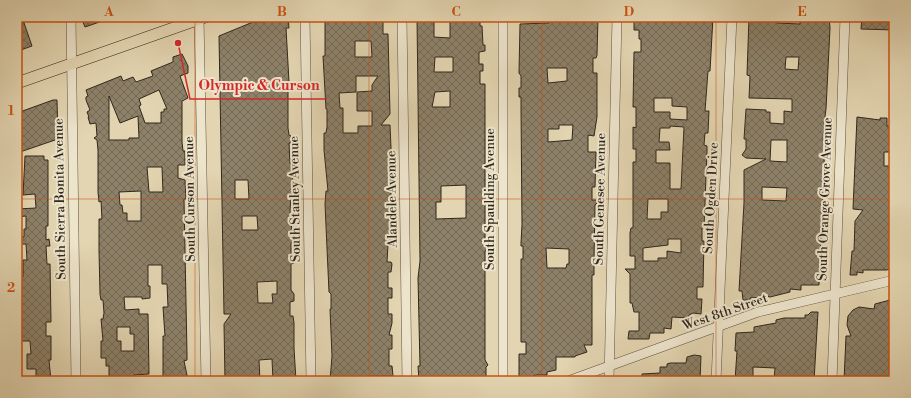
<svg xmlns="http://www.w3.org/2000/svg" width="911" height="398" font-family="'Libre Bodoni',serif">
<defs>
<pattern id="building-cross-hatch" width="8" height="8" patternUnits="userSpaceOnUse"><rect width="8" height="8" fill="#8d8169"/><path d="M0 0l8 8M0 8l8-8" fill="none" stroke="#746a56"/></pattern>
</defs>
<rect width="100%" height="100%" fill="#e3d5b1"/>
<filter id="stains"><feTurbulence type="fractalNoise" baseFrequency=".005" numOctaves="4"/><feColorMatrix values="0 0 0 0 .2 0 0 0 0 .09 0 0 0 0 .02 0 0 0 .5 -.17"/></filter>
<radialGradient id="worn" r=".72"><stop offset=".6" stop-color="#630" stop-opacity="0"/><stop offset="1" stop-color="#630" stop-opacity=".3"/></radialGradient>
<g fill="url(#building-cross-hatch)" stroke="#30271c" fill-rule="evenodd">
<path d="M81,17H111V18L85,27Z"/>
<path d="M288,17L289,28H286L289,82L288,86V128L289,135L291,136V143H289L290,164H292L293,186V196H291L290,211L293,242L291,243V258L294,263L291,264V290L294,294V301L290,302V316H293L294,323V348L296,381H273L272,359L259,360L260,381H225L224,324L231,314H224L219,36L253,22H266V18ZM235,180H248L249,199H235ZM242,216H257L258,230H242ZM277,281V294H272L273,303H258L257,282Z"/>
<path d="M325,17H383V34H388L390,114L381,125H390L391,148V245H388L387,262H391L392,264L391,272H388V288H392V298H388V314H392V323L389,335H392V349H389V366H392L393,376H369L370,379H362V381H330L332,356L330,309H331V294L329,292L325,204L326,191H328L324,150V133H326L327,127V109H326L323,56H325ZM355,41H371L372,57H355ZM356,76H378L372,85V91L357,92V111H372V126H358V133H343V108H340L339,93L356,92Z"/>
<path d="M417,17H432L434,20V37L450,38V17H480V26H482L483,45H485V51L479,52V64H483V71H480V84H485V247L488,249L485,251V360L488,365L486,367V381H419L418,366H420L418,278L420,261ZM435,57H453V72H434ZM450,91V107H432L435,92ZM466,185V218L436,219V202H441V186Z"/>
<path d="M549,17H558V21H572V17H598L597,55L596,58H593V73H597V117L594,136L588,135V152H596L595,187H592V200H600L595,205L594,259L597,262L594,264V275H592V345H584L587,352L575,356V357H556V370L547,372V375H536L533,376V380L519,381V354H526V342H521V259H523V246H521V243L522,225L521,108V97H519V88H521V76L519,73L520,24L549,23ZM547,68H567V81L548,83ZM559,125H573L572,140L548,142V129H559ZM546,248L569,249V264H567L566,268H547Z"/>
<path d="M634,17H713L710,71H708L705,111H709L708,133H705L704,145L707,146V150L704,228H702V241H704L703,287H697V299H702L701,314L693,313L689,315L688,318L672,317L671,329L664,328V333H650L649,339H628L629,331H639V312H634L632,303H630V274L625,269H635V256H630V233L631,228H633V162H636V149H633V127L636,128V107H633L634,52H641V39H639V30H634ZM654,98H672V106L687,107V120L670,119V112H654ZM670,126L684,127L681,189H670V163H656V150H670L669,142H659L660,128H670ZM648,199H668V212H661V219H647ZM668,239H681V253L667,251V258H658V261H643V248L668,245Z"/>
<path d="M749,17H778L777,23L800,24V17H829L830,28L826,109L824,124L823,141H825L819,285H801V290L790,289V292L770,297L763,295V297L750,298V300H743L742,291H739L744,203V170L766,159L746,158L742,155L746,149V139H744L746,109L766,110V112H770V123L784,124V111L792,112V99L749,98L750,76L747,75ZM786,57H799L798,70L785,69ZM771,140H787V162L770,161ZM762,187L787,188L786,201L762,200Z"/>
<path d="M862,17H894V30L861,29Z"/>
<path d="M23,20L32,46L18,51L17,22Z"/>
<path d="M182,54L188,66V73L180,76L188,98L182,101V142L183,151H185V165H178V178L185,180L186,199H184L187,354V360L184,361L188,380H163V336H165L163,307H168L167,284H162V265H148V286H150V298L142,299V297H124L125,310L139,309V314H148L149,374L134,375V381H109V366H106V358H101V341H103L101,319H103L104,313L103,300H101L100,294L99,250V219H102L101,201L99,202L98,192V150L97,140L94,138L97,136L96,123L90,124L88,117H89L87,112L90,110L86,100V97L88,96L86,90L121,76L123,81L133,77L136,82L153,76L151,71L173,62V57ZM159,90L167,109H164V112H161V123H145L139,106L141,105L139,99ZM109,96L120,123L138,116L139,138H129V140H109ZM147,167H162L163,192H149ZM141,191V221H127V213H123L122,205H120L119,192ZM117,327H130V334H134V351H121V341H117Z"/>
<path d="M53,100H57L58,139L17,153V134L22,133L17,120V113Z"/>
<path d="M857,117L880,120V118H887V126L894,127L890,152H884V166H894V266L887,270H863V273L857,272V275H850L852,251H854L855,221L863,210L853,209Z"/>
<path d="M25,156H44V160H48V226H46V240L49,239L50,246H46L47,264H50L51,322H46V336H51V360H49L51,381H36V369H27V354H31L30,341H17V288H20V277H23V260H27L26,244H17V237H24V229H26V216L17,217V209L36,208L35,194L23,195Z"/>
<path d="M894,299V381H844L846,336H851L847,325L848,316L853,310L859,307L874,309L875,304Z"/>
<path d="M811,312H818L814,381H774L775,368L753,367V381H735L737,351H735L736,333L754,332V327L776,323V320L784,318H805V315H808Z"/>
<path d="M694,355L701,356L700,381H642V374L660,373V367H667V364L670,363H686L687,357Z"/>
</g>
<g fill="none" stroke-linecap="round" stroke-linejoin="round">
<g stroke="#5d5241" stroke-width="10">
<g id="minor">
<path d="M71,17L76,381"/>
<path d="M199,17L206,381"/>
<path d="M305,17L311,381"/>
<path d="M402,17L407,381"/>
<path d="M503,381V17"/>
<path d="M568,381L758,312L894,280"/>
<path d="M609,381L617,17"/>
<path d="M716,381L732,17"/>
<path d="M832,381L845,17"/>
</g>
</g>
<g stroke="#30271c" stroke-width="12">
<path id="major" d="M17,83L205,17"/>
</g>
<use href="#minor" stroke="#ede4cc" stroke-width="9"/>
<use href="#major" stroke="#e3d5b1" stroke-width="11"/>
</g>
<path fill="none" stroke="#cc520e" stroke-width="1" stroke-opacity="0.55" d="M195,17V381M369,17V381M542,17V381M716,17V381M17,199H894"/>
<g text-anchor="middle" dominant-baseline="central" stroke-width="4" stroke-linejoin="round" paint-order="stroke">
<g font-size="13" fill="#30271c" stroke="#ede4cc">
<text transform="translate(711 198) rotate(-87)">South Ogden Drive</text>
<text transform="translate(60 199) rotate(-91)">South Sierra Bonita Avenue</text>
<text transform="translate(190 199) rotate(-91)">South Curson Avenue</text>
<text transform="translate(295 199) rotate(-91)">South Stanley Avenue</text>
<text transform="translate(392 199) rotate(-91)">Alandele Avenue</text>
<text transform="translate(490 199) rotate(-90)">South Spaulding Avenue</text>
<text transform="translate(600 199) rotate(-89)">South Genesee Avenue</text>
<text transform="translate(825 199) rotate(-88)">South Orange Grove Avenue</text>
<text transform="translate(725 312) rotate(-19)">West 8th Street</text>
</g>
</g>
<path fill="none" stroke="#d62828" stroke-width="1.5" d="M178 43L190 99H327"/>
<circle fill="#d62828" stroke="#ede4cc" stroke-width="1.5" cx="178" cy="43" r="4"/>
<g font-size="14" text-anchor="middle" font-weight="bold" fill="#d62828" stroke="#ede4cc" stroke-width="4" stroke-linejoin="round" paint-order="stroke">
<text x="259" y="90">Olympic &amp; Curson</text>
</g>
<rect width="911" height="398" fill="none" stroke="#e3d5b1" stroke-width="44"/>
<rect x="22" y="22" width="867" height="354" fill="none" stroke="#cc520e" stroke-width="1.5"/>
<g font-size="13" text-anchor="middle" font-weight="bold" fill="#cc520e">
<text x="109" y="16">A</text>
<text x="282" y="16">B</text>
<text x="456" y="16">C</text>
<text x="629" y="16">D</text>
<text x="802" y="16">E</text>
<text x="11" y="115">1</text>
<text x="11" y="292">2</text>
</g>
<rect width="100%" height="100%" filter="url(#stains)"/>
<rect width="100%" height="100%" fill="url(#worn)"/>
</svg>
